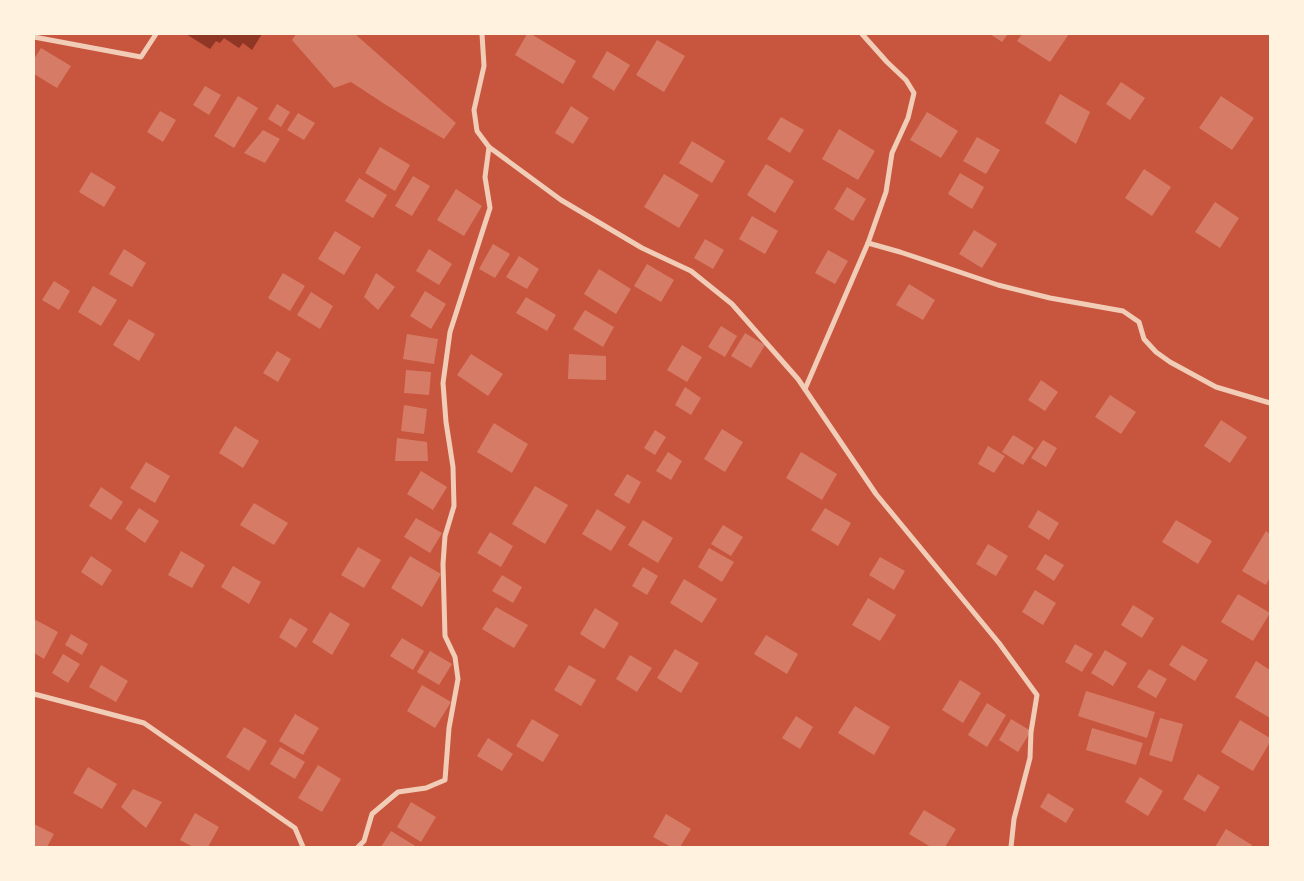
<svg xmlns="http://www.w3.org/2000/svg" width="1304" height="881" font-family="Mulish,sans-serif">
<rect width="100%" height="100%" fill="#c8553d"/>
<path fill="#8f3625" d="M186,34H262L252,50L243,43L239,48L224,38L220,43L216,41L210,49Z"/>
<g fill="#d67c66">
<path d="M296,34H355L456,123L444,139L386,105L351,82L334,88L292,40Z"/>
<path d="M527,34H531L576,61L563,84L515,55Z"/>
<path d="M990,34H1008L1002,42Z"/>
<path d="M1022,34H1069L1050,62L1017,41Z"/>
<path d="M657,40L685,56L664,92L636,75Z"/>
<path d="M41,48L71,66L57,88L34,74V59Z"/>
<path d="M607,51L630,65L614,91L592,77Z"/>
<path d="M1121,82L1145,98L1130,120L1106,104Z"/>
<path d="M205,86L221,95L209,115L193,105Z"/>
<path d="M1060,94L1090,112L1076,144L1045,123Z"/>
<path d="M238,96L258,108L234,148L214,136Z"/>
<path d="M1221,96L1254,118L1232,150L1199,128Z"/>
<path d="M277,104L290,112L281,127L268,119Z"/>
<path d="M571,106L589,118L573,144L555,133Z"/>
<path d="M160,111L176,120L163,142L147,132Z"/>
<path d="M927,112L958,131L941,158L910,140Z"/>
<path d="M298,113L315,123L304,140L287,130Z"/>
<path d="M781,117L804,130L790,153L767,139Z"/>
<path d="M839,129L875,151L858,180L822,159Z"/>
<path d="M263,130L280,139L265,163L244,153Z"/>
<path d="M977,137L1000,150L986,174L963,161Z"/>
<path d="M692,141L725,161L712,183L679,163Z"/>
<path d="M380,147L410,165L395,191L365,173Z"/>
<path d="M766,164L794,181L775,213L747,195Z"/>
<path d="M1144,169L1171,187L1152,216L1125,198Z"/>
<path d="M91,172L116,187L104,207L79,192Z"/>
<path d="M960,173L984,187L972,209L948,194Z"/>
<path d="M664,174L699,195L679,228L644,207Z"/>
<path d="M413,176L430,186L412,216L395,206Z"/>
<path d="M359,178L387,195L373,218L345,201Z"/>
<path d="M847,187L866,199L853,221L834,209Z"/>
<path d="M456,189L482,206L464,236L437,220Z"/>
<path d="M1215,202L1239,218L1220,248L1195,232Z"/>
<path d="M752,216L778,231L765,254L739,239Z"/>
<path d="M974,230L997,244L982,268L959,254Z"/>
<path d="M335,231L361,247L344,275L318,259Z"/>
<path d="M705,239L724,250L713,269L694,258Z"/>
<path d="M493,244L510,254L495,278L479,269Z"/>
<path d="M124,249L146,263L132,287L109,274Z"/>
<path d="M429,249L452,264L439,285L416,271Z"/>
<path d="M828,250L848,261L835,284L815,273Z"/>
<path d="M519,256L539,269L527,289L506,277Z"/>
<path d="M647,264L674,280L661,302L634,286Z"/>
<path d="M599,269L631,289L616,314L584,294Z"/>
<path d="M283,273L305,286L290,311L268,298Z"/>
<path d="M376,273L395,287L378,310L364,297Z"/>
<path d="M54,281L70,291L59,310L42,300Z"/>
<path d="M909,284L935,300L923,320L896,305Z"/>
<path d="M93,286L117,300L101,326L78,312Z"/>
<path d="M425,291L446,304L431,329L410,316Z"/>
<path d="M311,292L333,306L320,329L297,315Z"/>
<path d="M526,297L556,315L547,331L516,313Z"/>
<path d="M585,310L614,327L603,347L573,329Z"/>
<path d="M129,319L155,334L139,361L113,345Z"/>
<path d="M721,326L737,336L725,357L708,347Z"/>
<path d="M745,333L765,345L751,368L731,356Z"/>
<path d="M407,334L438,339L434,364L403,359Z"/>
<path d="M682,345L702,357L687,382L667,370Z"/>
<path d="M277,351L291,359L278,382L263,373Z"/>
<path d="M471,354L503,374L488,396L457,375Z"/>
<path d="M569,354L606,356V380L568,379Z"/>
<path d="M406,370L431,372L429,395L404,393Z"/>
<path d="M1041,380L1058,392L1045,411L1028,400Z"/>
<path d="M685,387L701,398L691,415L675,405Z"/>
<path d="M1110,395L1136,412L1121,434L1095,417Z"/>
<path d="M404,405L427,409L424,434L401,431Z"/>
<path d="M1221,420L1247,437L1230,463L1204,446Z"/>
<path d="M494,423L528,444L512,473L477,452Z"/>
<path d="M235,426L259,441L243,468L219,453Z"/>
<path d="M722,429L743,442L725,472L704,459Z"/>
<path d="M655,430L666,437L655,455L644,448Z"/>
<path d="M1013,435L1034,448L1023,465L1002,452Z"/>
<path d="M397,438L427,442L428,461H395Z"/>
<path d="M1043,440L1057,448L1046,467L1031,458Z"/>
<path d="M988,446L1005,456L994,473L978,464Z"/>
<path d="M668,452L682,461L671,480L656,471Z"/>
<path d="M801,452L837,474L822,500L786,478Z"/>
<path d="M146,462L170,476L155,503L130,488Z"/>
<path d="M421,471L447,487L433,510L407,494Z"/>
<path d="M627,474L641,482L629,504L614,495Z"/>
<path d="M535,486L568,505L545,544L512,524Z"/>
<path d="M101,487L123,502L111,520L89,506Z"/>
<path d="M254,503L288,523L274,545L240,525Z"/>
<path d="M139,508L159,521L145,543L125,529Z"/>
<path d="M825,508L851,523L838,546L811,530Z"/>
<path d="M597,509L626,527L611,551L582,534Z"/>
<path d="M1038,510L1059,523L1049,540L1028,527Z"/>
<path d="M416,518L442,533L430,553L404,537Z"/>
<path d="M643,520L673,538L658,563L628,545Z"/>
<path d="M1176,520L1212,541L1198,564L1162,542Z"/>
<path d="M723,525L743,537L731,556L711,544Z"/>
<path d="M1266,531L1270,534V577L1266,585L1242,571Z"/>
<path d="M490,532L513,546L501,567L477,553Z"/>
<path d="M988,544L1008,556L996,576L976,564Z"/>
<path d="M358,547L381,560L364,588L341,575Z"/>
<path d="M709,548L734,562L722,582L698,567Z"/>
<path d="M181,551L205,565L192,588L168,575Z"/>
<path d="M1045,554L1064,565L1054,581L1036,569Z"/>
<path d="M91,556L112,570L102,586L81,572Z"/>
<path d="M410,556L441,574L422,607L391,588Z"/>
<path d="M880,557L905,571L894,590L869,575Z"/>
<path d="M233,566L261,582L249,604L221,587Z"/>
<path d="M643,567L658,576L647,595L632,586Z"/>
<path d="M502,575L522,587L513,603L492,591Z"/>
<path d="M684,579L717,599L702,623L670,603Z"/>
<path d="M1035,590L1056,603L1043,625L1022,612Z"/>
<path d="M1238,594L1270,613L1253,641L1221,622Z"/>
<path d="M868,598L896,615L880,641L852,625Z"/>
<path d="M1133,605L1154,618L1142,638L1121,625Z"/>
<path d="M496,607L528,625L514,648L482,629Z"/>
<path d="M595,608L619,623L604,649L580,634Z"/>
<path d="M330,612L350,624L332,655L312,642Z"/>
<path d="M290,618L308,629L296,648L279,637Z"/>
<path d="M34,619L58,632L44,659L34,653Z"/>
<path d="M71,634L88,644L82,655L65,645Z"/>
<path d="M766,635L798,654L787,674L754,654Z"/>
<path d="M402,638L424,651L413,670L390,656Z"/>
<path d="M1075,644L1093,654L1082,672L1065,662Z"/>
<path d="M1182,645L1208,660L1195,681L1169,665Z"/>
<path d="M675,649L699,663L681,693L657,678Z"/>
<path d="M1105,650L1127,663L1113,686L1091,673Z"/>
<path d="M430,651L452,664L439,685L417,672Z"/>
<path d="M63,654L80,664L68,683L52,673Z"/>
<path d="M630,655L652,668L637,692L616,679Z"/>
<path d="M1256,661L1270,670V718L1235,697Z"/>
<path d="M101,665L128,681L116,702L89,687Z"/>
<path d="M569,665L596,680L581,706L554,690Z"/>
<path d="M1149,669L1167,679L1156,698L1137,687Z"/>
<path d="M960,680L981,693L963,723L942,710Z"/>
<path d="M422,685L451,702L435,728L407,711Z"/>
<path d="M1086,691L1155,712L1147,738L1078,716Z"/>
<path d="M987,703L1006,715L987,747L968,735Z"/>
<path d="M855,706L890,727L874,755L838,733Z"/>
<path d="M295,714L319,728L303,755L279,741Z"/>
<path d="M796,716L813,727L800,749L782,738Z"/>
<path d="M1160,718L1183,724L1172,762L1149,755Z"/>
<path d="M532,719L559,735L543,762L516,746Z"/>
<path d="M1011,719L1031,731L1018,752L999,740Z"/>
<path d="M1240,720L1270,738V742L1253,771L1221,752Z"/>
<path d="M244,727L267,741L249,771L226,757Z"/>
<path d="M1092,728L1143,743L1136,765L1086,750Z"/>
<path d="M488,738L513,754L502,771L477,756Z"/>
<path d="M280,747L305,762L295,779L270,764Z"/>
<path d="M318,765L341,779L322,812L298,798Z"/>
<path d="M88,767L117,784L102,809L73,793Z"/>
<path d="M1198,774L1220,787L1205,812L1183,799Z"/>
<path d="M1140,777L1163,791L1148,816L1125,802Z"/>
<path d="M133,789L162,802L146,828L121,807Z"/>
<path d="M1048,793L1074,809L1066,823L1040,807Z"/>
<path d="M411,802L436,817L421,842L397,827Z"/>
<path d="M924,810L956,829L945,847H931L909,834Z"/>
<path d="M195,813L219,827L208,847H193L180,840Z"/>
<path d="M666,814L691,829L680,847H671L653,837Z"/>
<path d="M34,824L54,834L47,847H34Z"/>
<path d="M1226,829L1252,845L1250,847H1215Z"/>
<path d="M391,831L417,847H381Z"/>
</g>
<g fill="none" stroke-linecap="round" stroke-linejoin="round">
<g stroke="#f1ccb7" stroke-width="5">
<path d="M482,34L484,66L474,110L477,131L489,147L561,200L642,248L691,271L732,304L798,379L876,494L999,643L1037,695L1031,732L1030,758L1014,819L1011,847"/>
<path d="M34,37L141,57L156,34"/>
<path d="M868,243L900,252L998,285L1050,298L1123,311L1139,322L1144,339L1156,352L1170,362L1216,387L1270,403"/>
<path d="M805,389L868,243L886,192L892,153L908,118L914,93L906,80L887,62L862,34"/>
<path d="M34,694L144,723L295,828L303,847"/>
<path d="M358,847L364,841L372,814L398,792L426,788L445,780L449,728L458,679L455,657L445,636L443,564L445,536L454,506L453,467L446,422L443,383L450,332L490,208L485,177L489,147"/>
</g>
</g>
<rect width="1304" height="881" fill="none" stroke="#fff3e0" stroke-width="70"/>
</svg>
